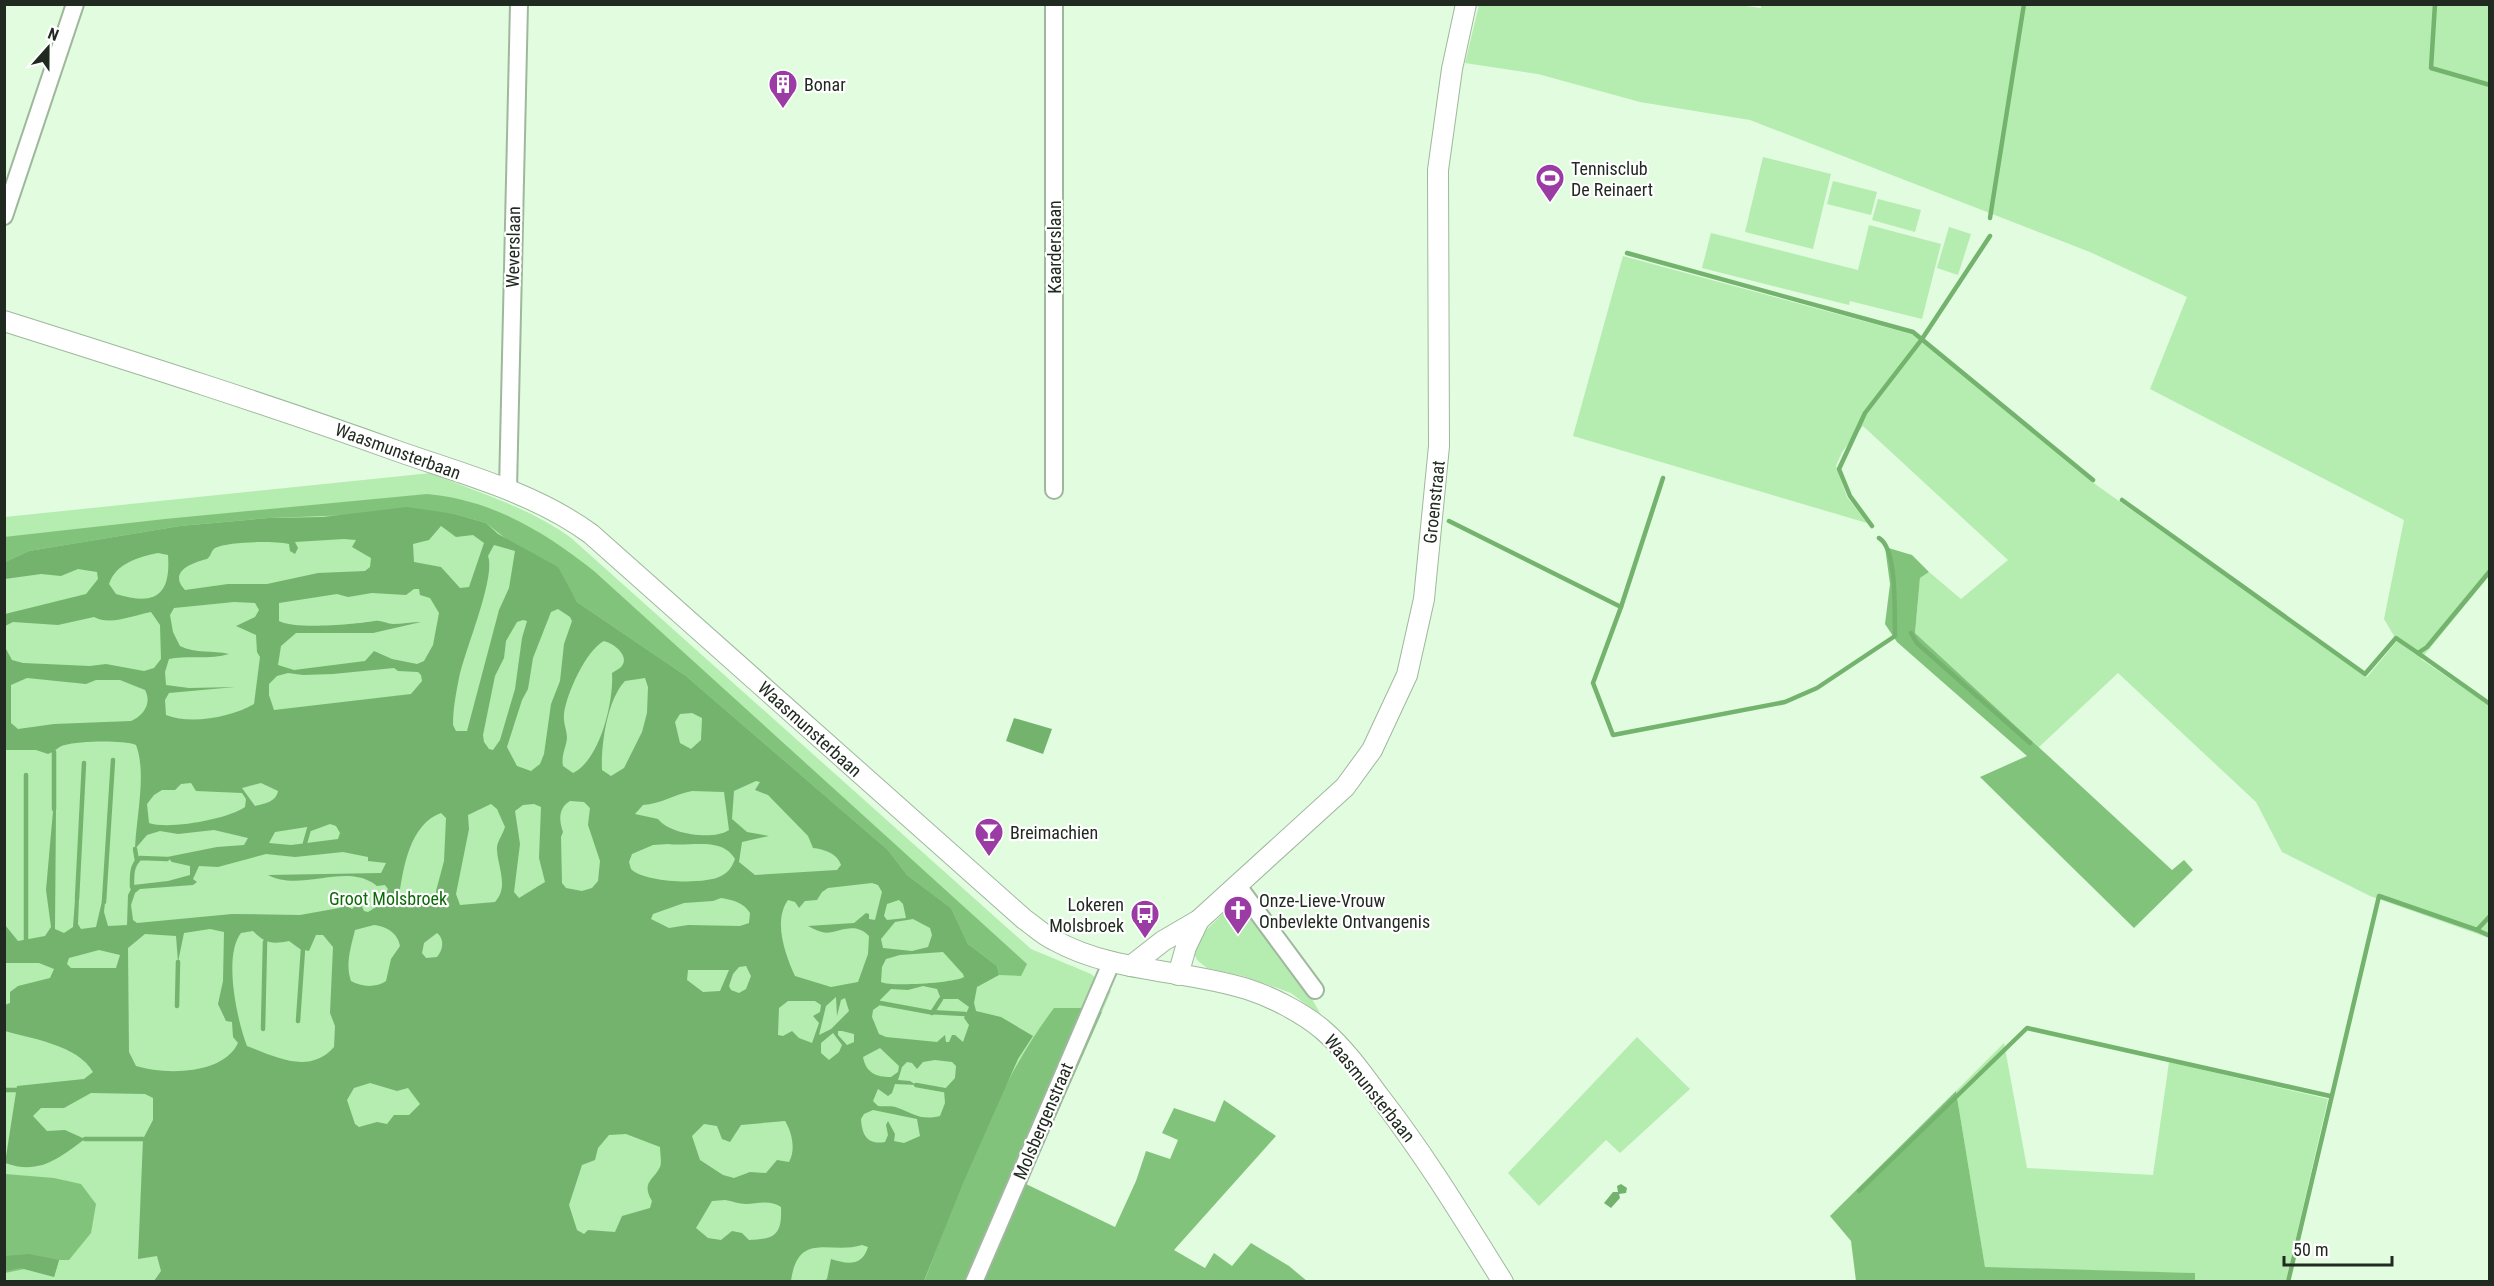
<svg xmlns="http://www.w3.org/2000/svg" width="2494" height="1286" font-family="'Roboto Condensed',sans-serif">
<rect width="100%" height="100%" fill="#e2fcdf"/>
<g fill="#b5ecb0">
<path d="M1731,4L1761,8V4L2489,5V576L2421,659L2489,705V938L2370,896L2282,852L2256,802L2118,673L2039,747L1915,633L1920,578L1929,572L1961,599L2008,560L1863,426L1842,452L1836,466L1847,497L1867,523L1573,436L1623,256L1922,337L2095,484L2367,677L2397,641L2384,619L2404,520L2150,389L2187,297L2090,252L1750,120L1640,102L1538,74L1465,63L1479,5Z"/>
<path d="M1763,157L1831,174L1813,249L1745,232Z"/>
<path d="M1833,181L1877,192L1871,215L1827,204Z"/>
<path d="M1878,199L1921,210L1915,232L1872,220Z"/>
<path d="M1869,225L1941,244L1922,319L1850,301L1849,305L1702,268L1711,233L1858,270Z"/>
<path d="M1949,227L1971,234L1958,275L1937,268Z"/>
<path d="M431,473C479,493 528,507 570,537L1031,949L1091,974L1111,991L1102,1012L1080,1008L958,1281H5V517Z"/>
<path d="M1236,901C1269,936 1300,974 1322,1017L1291,993L1243,976L1207,968L1197,960L1193,951L1197,939Z"/>
<path d="M1637,1037L1690,1089L1620,1153L1606,1140L1539,1206L1508,1173Z"/>
<path d="M2004,1043L2027,1168L2153,1175L2169,1062L2328,1099L2286,1281L2195,1282V1273L1985,1268L1956,1091Z"/>
</g>
<g fill="#82c37c">
<path d="M427,494C492,500 544,531 594,571L1027,964L1021,976L999,975L997,966L968,944L951,908L907,875L888,850L686,676L577,602L568,588L486,523L455,514L433,512L269,518L180,526L29,551L5,562L4,537L165,519Z"/>
<path d="M1885,547L1912,555L1929,572L1920,578L1915,633L2172,870L2184,860L2193,870L2134,928L1980,777L2027,756L1897,642L1885,624L1890,584Z"/>
<path d="M1054,1008H1080L1102,1012L1026,1184L1115,1227L1136,1181L1146,1151L1170,1159L1178,1140L1162,1133L1174,1108L1215,1122L1224,1100L1276,1136L1174,1250L1205,1268L1214,1253L1232,1266L1251,1243L1289,1266L1307,1281L924,1282C960,1190 994,1087 1054,1008Z"/>
<path d="M1956,1091L1985,1267L2195,1273V1281H1856L1851,1241L1830,1216Z"/>
<path d="M5,1174L54,1178L81,1184L96,1204L91,1233L69,1260H59L54,1277L43,1265L5,1273Z"/>
</g>
<g fill="#73b36d" fill-rule="evenodd">
<path d="M407,507L455,514L486,523L498,534L558,567L577,602L686,676L888,850L907,875L951,908L968,944L997,966L999,975L977,987L974,1003L976,1011L1001,1017L1033,1036L1018,1059L963,1183L924,1281H824L827,1279L831,1259C847,1264 862,1267 868,1247L862,1245C831,1255 798,1230 791,1281H793H154L161,1271L157,1256L138,1259L143,1139L153,1120V1098L145,1094L91,1093L64,1108H41L33,1116L47,1131L65,1130L85,1139C58,1159 39,1175 5,1163L17,1086L84,1079L93,1072C78,1045 32,1039 5,1031V1005L10,1003V992L18,986L50,978L54,969L39,963H4L5,925L18,941L45,936L51,927L46,890L53,811L56,807L55,929L64,933L73,927L75,899H79L78,924L81,929L96,927L102,901L105,902L104,912L108,926L127,925L128,895L133,885L168,881L190,875V866L172,862L167,857L217,847L244,845L248,838L214,830L178,834L160,831L147,835L135,849C136,818 147,773 136,745C123,740 79,741 65,745C59,746 54,752 48,754L36,750H5V647L12,660L23,663L90,666L106,664L144,671L154,668L161,659L160,625L151,612C134,615 110,626 94,617L58,625L13,622L5,626V614L86,594L98,579L97,572L78,569L61,576L41,574L5,579V562L29,551L180,526L269,518L323,517ZM441,526L456,537L473,535L484,543L469,587L460,588L441,567L414,562L413,544L429,540ZM344,539L356,540L352,547L371,558L370,567L365,571L318,573L267,584H228L185,590C168,572 191,563 207,559C212,555 210,552 215,548C229,541 273,541 289,544L290,551L295,554L298,548L295,542ZM494,545L515,551L509,588L499,610L467,731H456L453,725C453,709 456,693 459,678C464,652 496,578 488,556ZM158,553L168,555C171,596 155,606 116,594L109,584C116,563 139,557 158,553ZM414,589H419L420,595L430,598L439,613L433,645L424,661L417,664L392,659L374,651L365,661L294,670L278,665L281,646L296,633H373L421,622C412,622 402,624 393,624C387,624 381,620 375,621C356,624 296,630 279,621V603L337,594L348,597L372,593L406,595ZM234,602L255,603L259,610L255,617L236,626L256,635L257,652L260,657L254,704C232,717 191,725 166,715L165,700L169,693L235,687L189,688L166,685L165,672L169,659C190,655 210,660 229,654C212,650 196,654 180,646L173,632L170,615L174,608ZM558,609L570,617L572,621L564,644L560,681L551,704L544,754L540,764L531,771L517,766L507,747L522,700L528,689L533,658L551,612ZM523,620L527,621L522,638L515,689L500,740L493,750L489,749L484,742L483,735L495,676L504,658L506,641L517,622ZM604,641C613,643 631,656 621,667C619,669 615,671 612,673C614,701 600,760 573,773L563,766C561,755 566,748 567,738C567,730 563,723 564,714C566,695 586,650 604,641ZM394,668L398,671L418,672L421,675L422,681L411,694L274,710L269,695V684L277,676L288,673L303,675L333,674ZM27,678L86,684L96,680H120L145,690C152,703 144,715 131,721L54,724L18,729L11,723V685ZM645,678L648,687L647,713L642,732L624,768L611,776L602,770C601,745 607,700 625,681ZM680,714L692,713L702,718L701,740L691,749L680,743L675,722ZM756,781L760,782L755,790L768,795L808,836L813,848C824,849 838,854 841,865L837,870L755,875L739,862L742,842L769,836L747,832L732,819L734,791ZM191,783L196,791L242,793L246,799L245,807C228,819 169,830 149,823L147,804L154,795L162,790H175L181,784ZM261,783L278,791C276,802 264,804 255,806L242,788ZM692,791L724,792L729,830C713,841 669,834 658,819L635,814L643,805C661,804 675,794 692,791ZM570,801L584,802L590,808L588,825L600,861L598,881L592,888L582,891L566,888L562,883L561,837L563,832C559,821 558,808 570,801ZM491,804L497,809L505,827C503,834 496,843 497,850C498,868 509,887 495,902L460,905L456,894L469,829L468,815ZM534,804L541,807L539,858L545,882L519,898L514,892L520,844L515,811L523,805ZM441,813L446,818L444,861L436,891L437,901C428,907 407,904 399,897C403,868 410,824 441,813ZM330,824L336,826L340,833L338,839L291,845L269,843L275,832L307,827L311,831ZM668,844C690,847 722,836 735,859C732,867 729,872 721,876C705,885 644,883 631,869L629,862L632,854L653,845ZM343,852L368,857V861L386,863L381,873L268,875C301,893 347,861 377,886L385,885L388,889L381,904L368,912L364,911L360,902L352,909L344,904L339,908L300,915L232,914L137,923L133,920L131,905L135,893L140,889L193,885L197,882L193,879L199,866L218,867L266,854L295,857ZM872,883L878,885L882,892L875,920L869,919V914L866,913L854,923L808,926C812,928 818,931 822,932C835,936 853,919 869,936L868,954L858,982L831,987L795,976C785,954 773,921 788,900L795,902L799,908L805,901L817,900L822,892L828,888ZM721,898C733,900 743,902 750,913L749,923L740,926L688,925L669,928L651,919L653,914L684,903L713,901ZM899,900L903,904L906,918L887,920L884,916L887,904ZM913,919L930,928L932,935L928,947L912,951L883,948L881,939L895,922ZM374,925C386,926 398,933 400,946L391,959L386,981C376,988 361,987 351,981C345,964 351,947 355,930ZM210,929L224,932L223,981L218,1004L226,1021L232,1022L233,1037L238,1043C223,1075 165,1075 136,1066L129,1052L128,948L145,934L176,936L178,962L184,933ZM253,931C266,944 272,944 289,941L300,949L309,951L316,935H323L333,947L330,1013L335,1026L334,1047C310,1075 275,1057 247,1046C237,1020 223,956 241,933ZM437,933C445,939 443,950 437,957L426,958L422,953L424,943ZM99,950L120,955L116,968H71L67,964L69,958ZM943,952L963,974L964,977C955,983 890,987 881,982L882,967L886,959L900,955ZM746,966L751,976L746,989L739,993L731,990L729,986L733,974L739,967ZM688,970H729L720,991L703,992L687,980ZM923,986L937,989L941,999H958L969,1007L964,1018L969,1025L963,1042L955,1035H952L949,1042H946L945,1035L937,1042L886,1037L879,1034L872,1017L873,1010L880,1005V1000L891,989L908,990ZM836,997L837,1016L841,1000L845,998L849,1011L831,1029L819,1035L826,1006ZM788,1001H815L821,1005L820,1012L813,1016L819,1023L812,1043L799,1038L792,1031L783,1036L778,1035L779,1008ZM842,1031L854,1034V1042L847,1045L838,1035V1031ZM833,1033L842,1045L839,1052L829,1060L821,1053V1043ZM880,1048L899,1066L898,1072L891,1077C876,1077 866,1073 863,1057ZM935,1060L952,1062L956,1066L955,1078L944,1090L945,1103L940,1116C920,1121 913,1113 898,1108C891,1105 885,1107 878,1106L873,1101L878,1089L888,1096L892,1093L895,1084L916,1085L910,1081L898,1080L902,1067L907,1062L912,1063L917,1069L923,1062ZM370,1083L397,1091L408,1088L420,1104L409,1115H394L387,1124L377,1122L359,1127L355,1124L347,1100L354,1088ZM873,1110L917,1119L920,1136L904,1143L894,1141L895,1134L888,1121L886,1125L888,1135L885,1142C867,1145 862,1135 861,1119L864,1114ZM785,1121C792,1132 796,1150 789,1162L777,1160L766,1173L750,1172L734,1178L723,1175L700,1160L692,1136L704,1124L717,1126L722,1139L730,1142L741,1125ZM626,1134L660,1147C660,1153 662,1162 660,1167C653,1181 641,1182 652,1201L650,1208L622,1216L615,1232L588,1230L584,1234L577,1230L569,1205L582,1165L595,1160L598,1148L609,1135ZM725,1200C732,1201 739,1204 746,1204C758,1204 769,1199 781,1207C782,1234 776,1239 749,1240L742,1233L732,1231L721,1240L708,1238L696,1228L712,1201Z"/>
<path d="M1014,718L1052,729L1043,754L1006,741Z"/>
<path d="M1621,1184L1627,1188L1626,1193L1619,1194L1620,1198L1611,1208L1604,1203L1613,1192H1618L1617,1186Z"/>
<path d="M29,1254L59,1260L54,1277L20,1268L5,1271V1256Z"/>
</g>
<g fill="none" stroke-linecap="round" stroke-linejoin="round">
<g stroke="#73b36d" stroke-width="4.5">
<path d="M2435,4L2431,68L2490,85"/>
<path d="M1990,218L2024,4"/>
<path d="M1627,253L1913,332L2093,480"/>
<path d="M1663,478L1621,607L1593,683L1613,735L1785,702L1817,688L1895,636C1894,614 1898,549 1879,538"/>
<path d="M2122,500L2365,674L2396,638L2418,653"/>
<path d="M1449,521L1621,607"/>
<path d="M1872,526L1850,496L1839,469L1865,413L1922,339L1990,236"/>
<path d="M2490,571L2427,647L2418,653L2490,704"/>
<path d="M1911,633L1917,643L2030,743"/>
<path d="M54,809V752"/>
<path d="M305,843L309,829"/>
<path d="M135,849L137,861"/>
<path d="M132,887C132,876 131,866 140,858L167,859"/>
<path d="M77,899L84,763"/>
<path d="M104,902L113,760"/>
<path d="M2477,930L2490,936"/>
<path d="M26,940V775"/>
<path d="M880,1003L929,1012L965,1014"/>
<path d="M177,1006L178,962"/>
<path d="M932,1013L941,999"/>
<path d="M298,1021L303,949"/>
<path d="M263,1029L265,942"/>
<path d="M916,1085L944,1090"/>
<path d="M4,1090H17"/>
<path d="M85,1139H143"/>
<path d="M1859,1191L2027,1028L2330,1096"/>
<path d="M2288,1282L2379,896L2477,930L2490,916"/>
</g>
<g stroke="#9fb89d" stroke-width="20">
<g id="minor">
<path d="M1054,4V490"/>
<path d="M4,216L75,4"/>
<path d="M508,489L519,4"/>
<path d="M1238,886L1315,990"/>
<path d="M974,1282L1112,961"/>
</g>
</g>
<g stroke="#9fb89d" stroke-width="22">
<g id="tertiary">
<path d="M4,321C137,363 270,405 400,452C466,475 535,493 591,534L1024,919C1034,926 1043,935 1054,940C1113,973 1184,969 1247,989C1272,997 1303,1013 1323,1030C1345,1049 1362,1073 1379,1096C1425,1155 1463,1218 1503,1282"/>
<path d="M1131,966L1163,941L1199,920L1345,787L1372,750L1407,675L1424,599L1439,446L1438,170L1452,69L1466,4"/>
<path d="M1178,975L1186,947L1199,920"/>
</g>
</g>
<use href="#minor" stroke="#fff" stroke-width="16"/>
<use href="#tertiary" stroke="#fff" stroke-width="20"/>
</g>
<defs>
<g id="building-pin" transform="scale(1.5)"><path d="M0 17L-7.5 6A9.5 9.5 0 1 1 7.5 6Z" fill="#9b3ca5" stroke="#fff"/><path d="M-4-6H4V6H1V3H-1V6H-4ZM-2.5-4.3h1.7v1.8h-1.7ZM.8-4.3h1.7v1.8H.8ZM-2.5-1h1.7V.8h-1.7ZM.8-1h1.7V.8H.8Z" fill="#fff"/></g>
<g id="stadium-pin" transform="scale(1.5)"><path d="M0 17L-7.5 6A9.5 9.5 0 1 1 7.5 6Z" fill="#9b3ca5" stroke="#fff"/><path d="M0-5a6.5 5 0 1 0 0 10a6.5 5 0 1 0 0-10ZM-3.5-1.8h7v3.6h-7Z" fill="#fff"/></g>
<g id="bar-pin" transform="scale(1.5)"><path d="M0 17L-7.5 6A9.5 9.5 0 1 1 7.5 6Z" fill="#9b3ca5" stroke="#fff"/><path d="M-6-5H6L.8 .8V4.5H3.5V6h-7V4.5H-.8V.8Z" fill="#fff"/></g>
<g id="church-pin" transform="scale(1.5)"><path d="M0 17L-7.5 6A9.5 9.5 0 1 1 7.5 6Z" fill="#9b3ca5" stroke="#fff"/><path d="M-1.2-6h2.4v3.5h3.3v2.4h-3.3V6h-2.4V-.1h-3.3v-2.4h3.3Z" fill="#fff"/></g>
<g id="bus-pin" transform="scale(1.5)"><path d="M0 17L-7.5 6A9.5 9.5 0 1 1 7.5 6Z" fill="#9b3ca5" stroke="#fff"/><path d="M-5-6H5V4H4V6H2V4H-2V6H-4V4H-5ZM-3.5-4V0h7V-4ZM-3.5 1.2v1.5H-2V1.2ZM2 1.2v1.5H3.5V1.2Z" fill="#fff"/></g>
</defs>
<g fill-rule="evenodd">
<use href="#building-pin" x="783" y="84"/>
<use href="#stadium-pin" x="1550" y="178"/>
<use href="#bar-pin" x="989" y="832"/>
<use href="#church-pin" x="1238" y="910"/>
<use href="#bus-pin" x="1145" y="914"/>
</g>
<g text-anchor="middle" dominant-baseline="central" stroke-width="4.5" stroke-linejoin="round" paint-order="stroke">
<g font-size="18" fill="#212a20" stroke="#fff" text-anchor="start">
<text x="804" y="84">Bonar</text>
<text x="1571" y="168">Tennisclub<tspan x="1571" dy="21">De Reinaert</tspan></text>
<text x="1010" y="832">Breimachien</text>
<text x="1259" y="900">Onze-Lieve-Vrouw<tspan x="1259" dy="21">Onbevlekte Ontvangenis</tspan></text>
<text x="1124" y="904" text-anchor="end">Lokeren<tspan x="1124" dy="21">Molsbroek</tspan></text>
</g>
<g font-size="18" fill="#212a20" stroke="#fff">
<text transform="translate(513 247) rotate(-89)">Weverslaan</text>
<text transform="translate(1054 247) rotate(-90)">Kaarderslaan</text>
<text transform="translate(398 451) rotate(20)">Waasmunsterbaan</text>
<text transform="translate(1434 502) rotate(-84)">Groenstraat</text>
<text transform="translate(810 729) rotate(42)">Waasmunsterbaan</text>
<text transform="translate(1370 1088) rotate(51)">Waasmunsterbaan</text>
<text transform="translate(1043 1121) rotate(-67)">Molsbergenstraat</text>
</g>
<g font-size="18" fill="#0d6a08" stroke="#fff">
<text x="388" y="898">Groot Molsbroek</text>
</g>
</g>
<rect width="2494" height="1286" fill="none" stroke="#212a20" stroke-width="12"/>
<g transform="translate(48 48) rotate(21)" stroke="#ffffff" stroke-width="4.5" paint-order="stroke">
<path d="M0-4.5L10 22L0 15L-10 22Z" fill="#212a20"/>
<text y="-9" font-size="16" font-weight="bold" text-anchor="middle" fill="#212a20">N</text>
</g>
<path d="M2284 1256v9h108v-9" fill="none" stroke="#212a20" stroke-width="3"/>
<text x="2293" y="1256" font-size="18" fill="#212a20" stroke="#ffffff" stroke-width="4.5" paint-order="stroke">50 m</text>
</svg>
